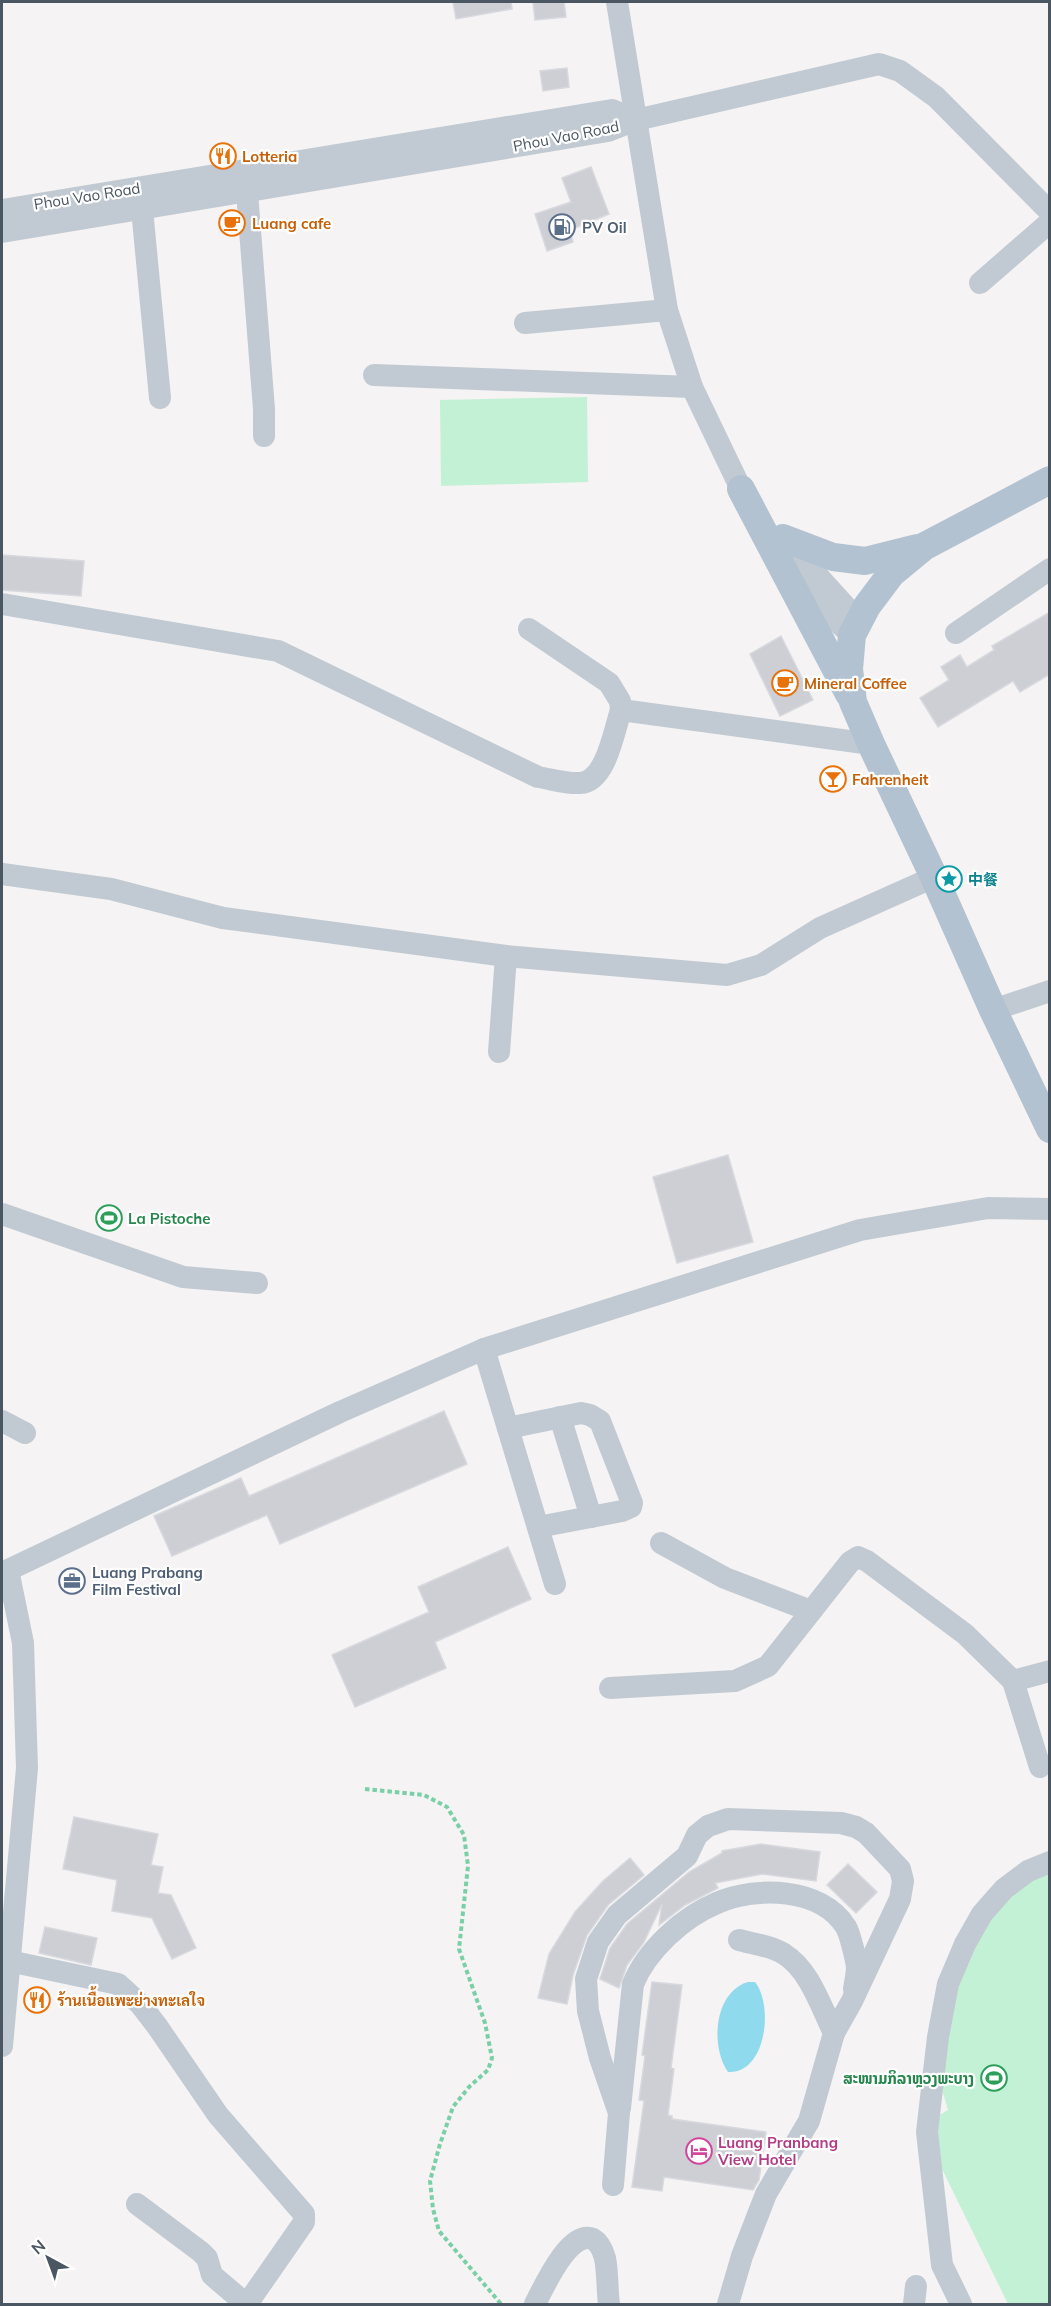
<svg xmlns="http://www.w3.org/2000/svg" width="1051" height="2306" font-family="Mulish,'Noto Sans SC','Noto Sans Lao',Sarabun,sans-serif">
<rect width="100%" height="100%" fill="#f5f3f3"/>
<g fill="#c3f1d5">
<path d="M587,397L588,482L441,486L440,400Z"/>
<path d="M1049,1871V2304H1008L921,2126L948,2110L929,2045L982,1914L1041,1875Z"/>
</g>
<path fill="#90daee" d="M748,1982H755C774,2006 766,2074 728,2072C710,2046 714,1992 748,1982Z"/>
<g fill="#cdcfd5" stroke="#d7d9de" stroke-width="1.5">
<path d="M453,2H511L512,9L456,19Z"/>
<path d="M533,2H564L566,17L535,20Z"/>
<path d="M567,68L569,87L543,91L540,71Z"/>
<path d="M591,167L609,214L570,230L573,242L547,251L535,214L571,202L562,178Z"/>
<path d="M2,555L84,561L81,596L2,590Z"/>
<path d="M1050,612V674L1020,692L1013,681L938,727L920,698L949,680L941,667L960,655L967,667L994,650L992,646Z"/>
<path d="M781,636L813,700L780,716L750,654Z"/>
<path d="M728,1155L753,1242L677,1263L653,1177Z"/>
<path d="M444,1411L467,1464L280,1544L267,1515L172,1556L154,1516L241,1478L249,1496Z"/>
<path d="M508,1547L531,1599L435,1642L446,1668L355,1707L332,1655L429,1612L418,1587Z"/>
<path d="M74,1817L158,1834L151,1865L163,1867L158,1893L171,1895L196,1948L172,1959L152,1918L112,1911L117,1880L63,1869Z"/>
<path d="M761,1844L820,1852L816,1881L762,1874L715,1883L718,1888L685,1905L659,1925L662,1904L644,1942L627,1965L619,1988L600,1979L610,1948L627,1924L689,1872L722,1853V1851Z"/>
<path d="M630,1858L644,1875L608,1905L587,1935L573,1975L567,2004L538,1998L549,1954L575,1912L603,1881Z"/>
<path d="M848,1864L877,1892L856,1913L827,1885Z"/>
<path d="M45,1927L97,1938L91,1965L39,1953Z"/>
<path d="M652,1982L682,1985L671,2068L674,2069L668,2115L672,2116V2119L766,2132L759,2180L753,2190L664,2177L662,2191L632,2187L644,2101L639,2100L645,2056L642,2055Z"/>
</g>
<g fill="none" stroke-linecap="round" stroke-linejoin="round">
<path stroke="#7ad0a6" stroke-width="4" stroke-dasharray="4.5 3" stroke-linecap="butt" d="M365,1789L424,1795L447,1807L464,1835L468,1866L459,1949L485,2023L492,2058L488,2070L469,2087L453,2107L440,2144L430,2181L433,2209L439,2231L501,2304"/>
<g stroke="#c1cad2" stroke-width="22">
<path d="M617,2L667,310L692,387L741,489L750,503"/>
<path d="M636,120L879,64L900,71L936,97L1050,212"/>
<path d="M247,192L264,409V436"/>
<path d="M142,209L160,398"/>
<path d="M2,210L612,110L636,120L608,131L2,232"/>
<path d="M980,283L1050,222"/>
<path d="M525,323L667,310"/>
<path d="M374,375L692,387"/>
<path d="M797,553L845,606L860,618"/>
<path d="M797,573C813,597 830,617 852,635"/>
<path d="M2,604L278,651L538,777C551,779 567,784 580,783C606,782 614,731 621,710"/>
<path d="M529,629L609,683L620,701L621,710L871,744"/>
<path d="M956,633L1050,569"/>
<path d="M2,874L111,889L223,918L506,956L727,975L761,965L820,928L934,877"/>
<path d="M993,1010L1050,991"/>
<path d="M499,1052L506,956"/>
<path d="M2,1214L183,1277L257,1283"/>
<path d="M484,1349L555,1584"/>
<path d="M560,1417L591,1517"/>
<path d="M2,1421L25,1433"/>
<path d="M508,1428L581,1413L590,1415L600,1421L632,1503L631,1507L622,1511L538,1527"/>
<path d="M661,1543L725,1578L811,1611"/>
<path d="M2,1573L340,1412L484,1349L860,1230L988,1208L1050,1209"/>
<path d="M1013,1681L1040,1767"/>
<path d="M610,1688L735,1681L768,1666L850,1562L858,1557L867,1561L965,1634L1013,1681L1050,1671"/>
<path d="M739,1940C754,1944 772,1946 784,1954C810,1970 821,2007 834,2033"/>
<path d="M9,1961L118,1984L140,2004L157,2026L218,2115L304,2214V2222L247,2304"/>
<path d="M2,2046L27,1768L23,1643L8,1570"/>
<path d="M620,2108L633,1984C647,1950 683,1917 717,1903C756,1886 821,1887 846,1927C850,1934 856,1959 857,1967C857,1974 855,1982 854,1989"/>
<path d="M613,2185L619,2113L600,2058L588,2011L586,1979L598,1942L617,1915L687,1856L697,1835L708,1826L728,1819L841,1823L856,1827L866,1833L900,1869L903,1881L900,1899L852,2001L834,2033L809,2121L766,2194L742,2256L728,2304"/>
<path d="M137,2204L201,2252L207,2258L212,2275L246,2304"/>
<path d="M535,2304C543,2289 569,2229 593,2239C600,2243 603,2251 605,2258C608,2273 607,2290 609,2304"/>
<path d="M914,2304L916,2286"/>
<path d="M961,2304L942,2265L927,2132L938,2037L948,1984L965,1944L982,1914L1004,1889L1028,1871L1050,1862"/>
</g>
<g stroke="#b3c2d1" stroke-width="28">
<path d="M1050,480L925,546L891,574L867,606L852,635L849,669L853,702L871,744L934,877L993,1010L1050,1129"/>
<path d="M741,489L849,694"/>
<path d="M783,538L833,557L865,561L917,548"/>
</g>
</g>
<defs>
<g id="restaurant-ring" transform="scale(1.35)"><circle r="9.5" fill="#fff" stroke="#e8710a" stroke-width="1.5"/><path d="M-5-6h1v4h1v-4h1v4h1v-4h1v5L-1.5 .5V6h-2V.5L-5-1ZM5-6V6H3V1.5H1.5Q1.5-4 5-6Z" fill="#e8710a"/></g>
<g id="cafe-ring" transform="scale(1.35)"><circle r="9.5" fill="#fff" stroke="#e8710a" stroke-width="1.5"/><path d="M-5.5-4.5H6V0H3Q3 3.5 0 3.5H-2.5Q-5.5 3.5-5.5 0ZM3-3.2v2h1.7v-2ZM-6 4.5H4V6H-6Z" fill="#e8710a"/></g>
<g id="fuel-ring" transform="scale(1.35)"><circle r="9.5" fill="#fff" stroke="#5c6f8a" stroke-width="1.5"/><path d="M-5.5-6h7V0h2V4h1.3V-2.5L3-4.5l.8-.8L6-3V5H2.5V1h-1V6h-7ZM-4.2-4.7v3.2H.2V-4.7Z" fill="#5c6f8a"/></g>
<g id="bar-ring" transform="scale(1.35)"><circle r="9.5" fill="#fff" stroke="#e8710a" stroke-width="1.5"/><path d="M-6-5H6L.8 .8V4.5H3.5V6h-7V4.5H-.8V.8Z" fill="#e8710a"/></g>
<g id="sight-ring" transform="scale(1.35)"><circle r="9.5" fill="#fff" stroke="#0f9aa8" stroke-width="1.5"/><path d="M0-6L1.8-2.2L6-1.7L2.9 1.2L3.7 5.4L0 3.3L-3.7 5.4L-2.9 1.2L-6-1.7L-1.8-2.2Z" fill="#0f9aa8"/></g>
<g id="stadium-ring" transform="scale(1.35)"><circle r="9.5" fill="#fff" stroke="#2e9e5b" stroke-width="1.5"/><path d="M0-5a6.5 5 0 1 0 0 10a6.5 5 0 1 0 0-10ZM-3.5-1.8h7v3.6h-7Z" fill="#2e9e5b"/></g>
<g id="office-ring" transform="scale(1.35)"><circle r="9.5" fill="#fff" stroke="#5c6f8a" stroke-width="1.5"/><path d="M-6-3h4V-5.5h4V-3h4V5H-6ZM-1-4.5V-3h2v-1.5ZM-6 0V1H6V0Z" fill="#5c6f8a"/></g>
<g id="hotel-ring" transform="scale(1.35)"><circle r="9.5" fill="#fff" stroke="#d1479c" stroke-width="1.5"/><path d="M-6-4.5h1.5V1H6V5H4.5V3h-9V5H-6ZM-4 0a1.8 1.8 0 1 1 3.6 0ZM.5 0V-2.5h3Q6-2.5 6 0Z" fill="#d1479c"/></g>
</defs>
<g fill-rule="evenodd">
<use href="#restaurant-ring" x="223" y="156"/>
<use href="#cafe-ring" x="232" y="223"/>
<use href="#fuel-ring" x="562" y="227"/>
<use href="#cafe-ring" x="785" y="683"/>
<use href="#bar-ring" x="833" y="779"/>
<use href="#sight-ring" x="949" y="879"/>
<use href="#stadium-ring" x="109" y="1218"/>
<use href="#office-ring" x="72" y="1581"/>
<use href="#restaurant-ring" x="37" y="2000"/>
<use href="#stadium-ring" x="994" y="2078"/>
<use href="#hotel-ring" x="699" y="2151"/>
</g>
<g text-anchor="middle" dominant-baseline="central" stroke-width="4.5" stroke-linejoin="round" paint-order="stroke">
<g font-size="15" fill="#4a5661" stroke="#fff">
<text transform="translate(566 136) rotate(-11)">Phou Vao Road</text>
<text transform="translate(87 196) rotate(-9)">Phou Vao Road</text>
</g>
<g font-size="15" font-weight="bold" fill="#c56008" stroke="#fff" text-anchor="start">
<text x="242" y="156">Lotteria</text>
<text x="252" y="223">Luang cafe</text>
<text x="804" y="683">Mineral Coffee</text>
<text x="852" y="779">Fahrenheit</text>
<text x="57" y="2000">ร้านเนื้อแพะย่างทะเลใจ</text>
</g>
<g font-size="15" font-weight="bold" fill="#4e5e75" stroke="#fff" text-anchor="start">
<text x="582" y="227">PV Oil</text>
<text x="92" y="1572">Luang Prabang<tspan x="92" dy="17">Film Festival</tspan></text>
</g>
<g font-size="15" font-weight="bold" fill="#0d838f" stroke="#fff" text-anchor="start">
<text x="968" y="879">中餐</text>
</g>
<g font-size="15" font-weight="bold" fill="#27864d" stroke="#fff" text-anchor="start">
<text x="128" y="1218">La Pistoche</text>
<text x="974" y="2078" text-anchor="end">ສະໜາມກິລາຫຼວງພະບາງ</text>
</g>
<g font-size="15" font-weight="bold" fill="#b23c85" stroke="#fff" text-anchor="start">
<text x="718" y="2142">Luang Pranbang<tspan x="718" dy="17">View Hotel</tspan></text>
</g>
</g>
<rect width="1051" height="2306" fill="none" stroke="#4a5661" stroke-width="6"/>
<g transform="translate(48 2258) rotate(319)" stroke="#ffffff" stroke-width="4.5" paint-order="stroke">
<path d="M0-4.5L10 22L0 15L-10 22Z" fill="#4a5661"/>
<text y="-9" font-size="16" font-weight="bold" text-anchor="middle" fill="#4a5661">N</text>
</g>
</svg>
